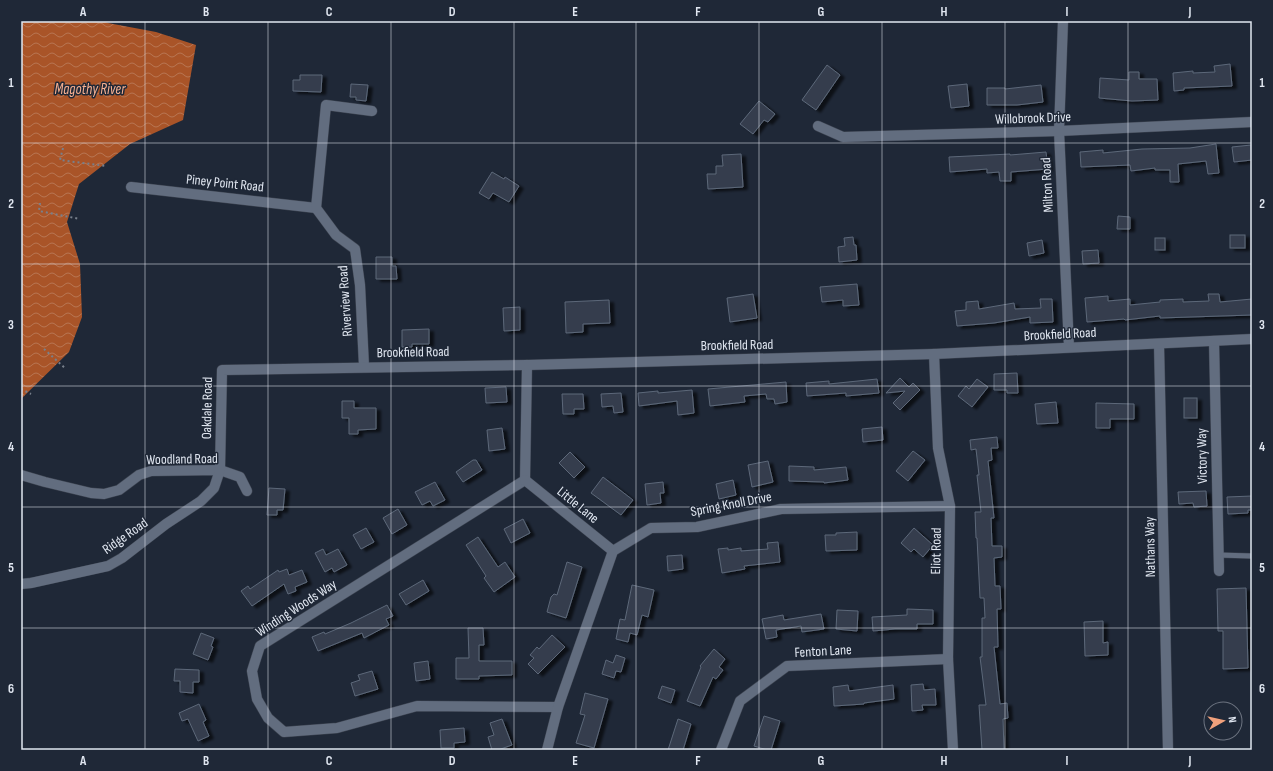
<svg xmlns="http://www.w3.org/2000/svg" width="1273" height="771" font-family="'Sofia Sans Condensed',sans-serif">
<defs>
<pattern id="water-waves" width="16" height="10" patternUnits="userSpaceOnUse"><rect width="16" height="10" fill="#a95428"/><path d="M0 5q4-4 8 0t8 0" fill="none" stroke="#b87552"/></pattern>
<filter id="shadow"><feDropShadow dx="4.5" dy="2.5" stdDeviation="1" flood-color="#0009"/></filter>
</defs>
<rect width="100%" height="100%" fill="#1f2837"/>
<path fill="url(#water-waves)" d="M21,21H102L108,23L156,32L196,45L183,120L130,144L79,184L67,222L80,264L82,317L69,352L21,399Z"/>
<g fill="#343e4e" stroke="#5d6879" filter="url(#shadow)">
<path d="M1230,64L1232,86L1184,88V90L1174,91L1173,73L1193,71V73L1215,72L1214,66Z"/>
<path d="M827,65L840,75L816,110L802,100Z"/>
<path d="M1129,72H1139V79H1157L1158,100L1132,101L1099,98L1100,78L1129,80Z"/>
<path d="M300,75H322L321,92L293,91V80H300Z"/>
<path d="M351,84L368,85L366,101L356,100V97H350Z"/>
<path d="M967,84L969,106L951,108L948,86Z"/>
<path d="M1041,85L1043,102L1017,105H987V88H1005V89Z"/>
<path d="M759,101L775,114L768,122L764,120L753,134L740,124Z"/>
<path d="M1216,144L1219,173L1208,174L1206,161L1178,164L1179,182H1170V170H1155V168L1131,171L1130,165L1081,167L1080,152L1103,150V153L1142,149L1190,148Z"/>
<path d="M1251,145L1252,160L1234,162L1232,147Z"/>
<path d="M1046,152L1048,169L1011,172V181H1000L999,172L987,173V169L950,172L949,157L1010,154V155Z"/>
<path d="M741,154L743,187L708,189L707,174H716V166H723L722,155Z"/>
<path d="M492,172L504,179L505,177L519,186L509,202L493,193L489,199L479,193Z"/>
<path d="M1118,216L1130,217V229H1117Z"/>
<rect x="1230" y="235" width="15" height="13"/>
<path d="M853,237L854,245H856L857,260L839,262L838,247L845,246L844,238Z"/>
<rect x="1155" y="238" width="10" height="12"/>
<path d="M1042,240L1044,253L1029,256L1027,243Z"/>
<path d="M1098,250L1099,263L1083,264L1082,251Z"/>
<path d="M376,257H392V266H396L397,279H376Z"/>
<path d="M857,284L859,305L843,306V300L822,302L820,287Z"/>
<path d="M753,294L757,318L730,322L727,298Z"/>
<path d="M1208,294H1219L1220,302L1252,299V315L1160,318V316L1125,320L1124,319L1087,322L1085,298L1108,296V301L1130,299V305L1160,302V300L1183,299V302L1209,301Z"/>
<path d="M1040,299H1052L1053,322L1030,323V317L994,323L957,326L955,311L966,310V302L978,301L979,309L1014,303L1015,309L1041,308Z"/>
<path d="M609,300L610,323L583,324V332L566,333L565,302Z"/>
<path d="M520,307V330L504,331L503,308Z"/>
<path d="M429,329V344H412V347H402V330Z"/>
<path d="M1017,373L1018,393H1007V390H994V374Z"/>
<path d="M900,378L909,387L913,383L920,390L900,410L893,403L905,391L886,393Z"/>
<path d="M877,379L879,393L846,396V393L807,396L806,383L829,381V384Z"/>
<path d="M977,379L988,387L972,407L958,396L966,386L969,389Z"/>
<path d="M786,382L787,402L775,404L774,399H767L766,394L744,396L745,402L710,406L708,389Z"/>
<path d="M506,387L507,402L486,403L485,388Z"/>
<path d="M692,390L694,413L678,415L677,401L639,406L638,393L658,391V393Z"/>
<path d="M621,393L623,412L614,413L613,406L602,407L601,394Z"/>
<path d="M562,394H583L584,409H574V414H563Z"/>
<rect x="1184" y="398" width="13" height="20"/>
<path d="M342,401H354V408H376V429L358,430V434H349V418H342Z"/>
<path d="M1056,402L1058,423L1037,424L1035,404Z"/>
<path d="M1096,403L1134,404V419H1110V428H1096Z"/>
<path d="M882,427L883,440L863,442L862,429Z"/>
<path d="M502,428L505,449L489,451L487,430Z"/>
<path d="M997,437L998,448H991L992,460L988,461L994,518H991L992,546H1002V557L994,558L995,586H1000L1001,609H997L998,647H994L1000,704L1007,703L1008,718L1003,719L1004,750H982L979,705H986L980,657H982V618H985L984,598H980L977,538H976L975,512H981L977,475H979L976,449L971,450L970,440Z"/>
<path d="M913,451L925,460L908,481L896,471Z"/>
<path d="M570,452L585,467L574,478L559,463Z"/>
<path d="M473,460H476L482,470L463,482L456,472Z"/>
<path d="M768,461L773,482L752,487L748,465Z"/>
<path d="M789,466L814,467V470L846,467L848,480L824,483V482L789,481Z"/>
<path d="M603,477L633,500L621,515L591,493Z"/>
<path d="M733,480L736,495L719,499L716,484Z"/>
<path d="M435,482L445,500L433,506L430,501L422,505L415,492Z"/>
<path d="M663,482L664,493H660L661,503L647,505L645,484Z"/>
<path d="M269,488L285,489L283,510H277V515H267Z"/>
<path d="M1206,491L1207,506L1194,507L1193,503L1179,504L1178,492Z"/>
<path d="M1252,496V510H1248V513L1228,514L1227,497Z"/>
<path d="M398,509L407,525L392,534L383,518Z"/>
<path d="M523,519L530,533L511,543L504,529Z"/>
<path d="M366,528L374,542L361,549L353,535Z"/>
<path d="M914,528L933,545L923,557L914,549L911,552L901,543Z"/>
<path d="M857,532V550L826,551L825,535H836V533Z"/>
<path d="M478,537L498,567L505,562L515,577L494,592L484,578L486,576L466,545Z"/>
<path d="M778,542L780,562L744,566L745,569L722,573L718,549L728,548V550L741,548V551L768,549L767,543Z"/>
<path d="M323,549L326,555L338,549L347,565L334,572L332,568L325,572L315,553Z"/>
<path d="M682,555L683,569L668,571L667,556Z"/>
<path d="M567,562L582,567L566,618L547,612L551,597L554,594L557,595Z"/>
<path d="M287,569L289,575L302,570L307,582L295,587L296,591L288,594L284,584L252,606L241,591L248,586L250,589L278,570L279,572Z"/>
<path d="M423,580L429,591L406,605L399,594Z"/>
<path d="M632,585L654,590L648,617L642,615L637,635L630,633L628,642L616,639L620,619L625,620Z"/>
<path d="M1246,588L1248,668L1223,669V631H1218L1217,589Z"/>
<path d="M387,605L393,616L386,619L389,625L364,638L362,633L318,651L312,637L324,632L325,634L351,623Z"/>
<path d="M907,609L933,610V624H917V629H895L873,631L872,617L907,615Z"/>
<path d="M837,610L858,611L857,631L836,629Z"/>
<path d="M821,614L824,629L802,632L801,626L776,630L777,637L766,639L762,619L783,615L784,620Z"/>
<path d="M1103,621V643L1108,642V655L1085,656L1084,622Z"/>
<path d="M468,628H483L484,645H479V661H512V675L479,676V679H456V658H469Z"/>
<path d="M201,633L214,638L211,646L213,647L208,660L193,654Z"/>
<path d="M552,635L565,647L538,674L528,664L534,658L530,655L537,647L539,649Z"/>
<path d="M714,649L725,659L719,667L723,670L716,679L713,677L700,706L687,701L701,667L700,666Z"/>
<path d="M616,655L625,658L621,672L616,671L614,678L602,674L606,660L613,663Z"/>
<path d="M428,661L430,679L416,681L414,663Z"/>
<path d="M175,669L199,670V682H193V693L180,692V681H174Z"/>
<path d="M372,671L378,689L355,696L351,683L360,680L358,675Z"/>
<path d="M923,684L924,690L935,689L936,705H922L923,710L912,711L911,685Z"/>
<path d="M848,685L849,691L893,685L894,699L864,703V704L834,706L833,687Z"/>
<path d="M662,686L675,690L671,703L658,698Z"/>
<path d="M585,693L608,699L594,748L576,743L585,715L580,714Z"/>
<path d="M199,704L206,720L203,722L209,736L198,741L188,719L182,721L179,713Z"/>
<path d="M764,716L780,721L771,750H767L754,746Z"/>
<path d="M502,719L512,745L498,750H492L488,737L494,735L490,723Z"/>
<path d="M678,719L691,724L683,750H668Z"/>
<path d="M464,728L465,742L454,743V748H441L440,730Z"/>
</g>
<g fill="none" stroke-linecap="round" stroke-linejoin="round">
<g stroke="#3d4451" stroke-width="6">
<path id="service" d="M1218,555L1252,556"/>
</g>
<g stroke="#3d4451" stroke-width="11">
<g id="minor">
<path d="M1063,21L1059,131L1069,347"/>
<path d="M818,126L843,137L1059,131L1252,122"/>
<path d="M131,187L316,208"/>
<path d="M1214,341L1219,571"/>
<path d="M1159,344L1168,750"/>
<path d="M934,354L938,448L950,506L948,659L953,750"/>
<path d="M527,365L525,480L260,646L252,671L257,699L268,718L284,732L337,728L417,706L558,707"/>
<path d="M364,366L360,285L355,249L336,235L316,208L326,105L372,111"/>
<path d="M21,475L45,482L91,493L104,494L119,490L139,475L151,471L220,470L240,477L247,491"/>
<path d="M525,480L613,551"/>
<path d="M21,584L31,583L108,566L122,558L166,524L201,501L214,488L220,470L222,370L527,365L934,354L1252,339"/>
<path d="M547,750L558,707L613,551L651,528L697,527L781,509L950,506"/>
<path d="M721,750L740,701L787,666L948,659"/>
</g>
</g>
<g stroke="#78808c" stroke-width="2" stroke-dasharray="2 3" stroke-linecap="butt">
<path d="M63,148L60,160L106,166"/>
<path d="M40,203L39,211L80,219"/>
<path d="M44,349L66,369"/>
<path d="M21,389L31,394"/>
</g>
<use href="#service" stroke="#626d7f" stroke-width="5"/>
<use href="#minor" stroke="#626d7f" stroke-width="10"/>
</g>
<path fill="none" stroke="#e1e7f1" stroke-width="1" stroke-opacity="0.55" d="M145,21V750M268,21V750M391,21V750M514,21V750M636,21V750M759,21V750M882,21V750M1005,21V750M1128,21V750M21,143H1252M21,264H1252M21,386H1252M21,507H1252M21,628H1252"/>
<g text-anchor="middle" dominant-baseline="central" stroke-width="3" stroke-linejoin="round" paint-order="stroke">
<g font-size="14" fill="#e1e7f1" stroke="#1f2837">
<text transform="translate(1033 118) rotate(-2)">Willobrook Drive</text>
<text transform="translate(225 183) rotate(6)">Piney Point Road</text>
<text transform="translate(1047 185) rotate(-93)">Milton Road</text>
<text transform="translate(345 301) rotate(-94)">Riverview Road</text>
<text transform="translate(1060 334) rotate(-3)">Brookfield Road</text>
<text transform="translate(737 345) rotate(-1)">Brookfield Road</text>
<text transform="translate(413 352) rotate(-1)">Brookfield Road</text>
<text transform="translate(207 408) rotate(-89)">Oakdale Road</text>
<text transform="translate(1202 456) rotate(-91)">Victory Way</text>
<text transform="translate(182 459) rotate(-1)">Woodland Road</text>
<text transform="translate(731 504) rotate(-11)">Spring Knoll Drive</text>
<text transform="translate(578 505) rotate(39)">Little Lane</text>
<text transform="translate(125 536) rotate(-35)">Ridge Road</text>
<text transform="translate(1150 547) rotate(-91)">Nathans Way</text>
<text transform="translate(936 551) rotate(-89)">Eliot Road</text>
<text transform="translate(296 608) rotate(-33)">Winding Woods Way</text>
<text transform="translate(823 651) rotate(-3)">Fenton Lane</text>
</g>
<g font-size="15" font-style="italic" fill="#f9b292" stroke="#1f2837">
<text x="90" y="89">Magothy River</text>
</g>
</g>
<rect width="1273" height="771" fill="none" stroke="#1f2837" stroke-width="44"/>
<g transform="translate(1223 721) rotate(82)"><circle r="19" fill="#1f2837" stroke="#6d7481"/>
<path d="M0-3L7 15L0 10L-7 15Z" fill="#f1a17c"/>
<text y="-6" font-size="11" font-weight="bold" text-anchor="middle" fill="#e1e7f1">N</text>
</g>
<rect x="22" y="22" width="1229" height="727" fill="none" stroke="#e1e7f1" stroke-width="1.5"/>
<g font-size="13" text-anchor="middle" font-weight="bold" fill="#e1e7f1">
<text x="83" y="16">A</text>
<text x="206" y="16">B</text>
<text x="329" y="16">C</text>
<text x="452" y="16">D</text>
<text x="575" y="16">E</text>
<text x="698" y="16">F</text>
<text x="821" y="16">G</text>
<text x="944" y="16">H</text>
<text x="1067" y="16">I</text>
<text x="1190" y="16">J</text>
<text x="11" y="87">1</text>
<text x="1262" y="87">1</text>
<text x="11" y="208">2</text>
<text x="1262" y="208">2</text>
<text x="11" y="329">3</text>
<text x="1262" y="329">3</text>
<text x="11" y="451">4</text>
<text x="1262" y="451">4</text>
<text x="11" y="572">5</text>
<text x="1262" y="572">5</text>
<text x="11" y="693">6</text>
<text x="1262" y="693">6</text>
<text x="83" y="765">A</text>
<text x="206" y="765">B</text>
<text x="329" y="765">C</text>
<text x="452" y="765">D</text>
<text x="575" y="765">E</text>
<text x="698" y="765">F</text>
<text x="821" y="765">G</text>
<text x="944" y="765">H</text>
<text x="1067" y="765">I</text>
<text x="1190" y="765">J</text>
</g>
</svg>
